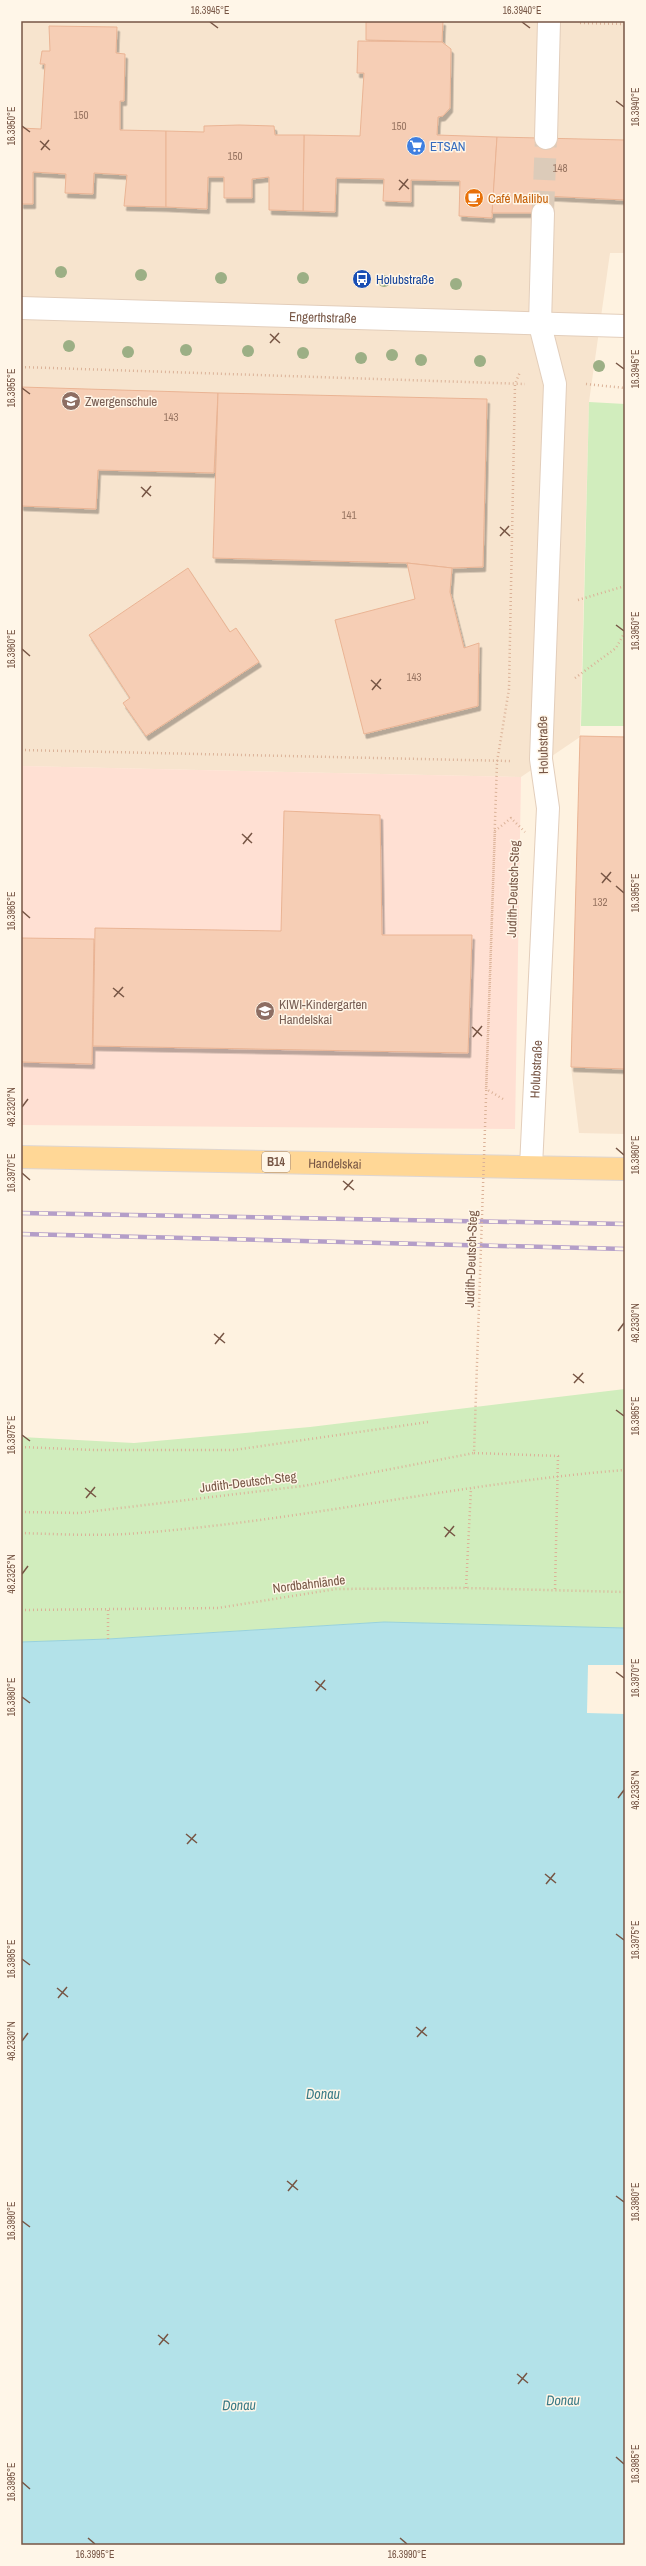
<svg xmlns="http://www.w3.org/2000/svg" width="646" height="2566" font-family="'Archivo Narrow',sans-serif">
<defs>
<filter id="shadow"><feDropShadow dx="2.5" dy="4.5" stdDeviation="0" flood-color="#0004"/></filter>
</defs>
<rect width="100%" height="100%" fill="#fef2e0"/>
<path fill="#f7e4ce" d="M21,21H625V253H610L589,402L580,736H625V1134L579,1133L571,1067L580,737L521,777L21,766Z"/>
<path fill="#ffe0d3" d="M21,766L521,777L515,1129L21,1125Z"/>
<g fill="#d1edbd">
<path d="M589,402L625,404V726H581Z"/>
<path d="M625,1389V1628L384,1622L108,1639L21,1642V1437L134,1443L310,1427Z"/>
</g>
<path fill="#b3e2e9" stroke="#98d2dc" d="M384,1622L625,1628V2545H21V1642L108,1639Z"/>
<path fill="#fef2e0" d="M588,1665H625V1714L587,1713Z"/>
<g fill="#f6ceb5" stroke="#eab494" filter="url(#shadow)">
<path d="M366,21H443L442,42L366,40Z"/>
<path d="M49,26L117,27L116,53L125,54L124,101H120V130L166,131V207L124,206L127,175L94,173L93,194L65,193L66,174L33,172V204H21V128L41,129L45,64H40L42,51H50Z"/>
<path d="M358,41L442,42L451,49L450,108L443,116L438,117L437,135L497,137L492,218L459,216L460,181L411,180V202L383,201L384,179L336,178L335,212L303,211L304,135L360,136L364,73H357Z"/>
<path d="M239,125L274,126L275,135H304L303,211L269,210V177L252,179V198H224V177H208L207,209L166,207V131L204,132V126Z"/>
<path d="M497,137L625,140V200L544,196L543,213H492Z"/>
<path d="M21,387L218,393L214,473L98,470L96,509L21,506Z"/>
<path d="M218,393L487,399L483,567L452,568L407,563L213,558Z"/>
<path d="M407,563L452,568L450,592L464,648L479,643L478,706L364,734L335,620L415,599Z"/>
<path d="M188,568L230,632L236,628L259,662L146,736L123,703L130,698L89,635Z"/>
<path d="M580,736L625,737V1069L571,1067Z"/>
<path d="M284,811L380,815L382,935H472L468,1053L93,1046L95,928L281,931Z"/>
<path d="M21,938L94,939L92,1064L21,1062Z"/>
</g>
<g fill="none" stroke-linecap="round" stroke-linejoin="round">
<path stroke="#dccbb9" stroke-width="22" stroke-dasharray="22 11" stroke-linecap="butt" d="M543,213L546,138"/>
<g stroke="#e3cebb" stroke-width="24">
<g id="minor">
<path d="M546,138L549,21"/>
<path id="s1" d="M531,1167L548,808L541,759L555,384L540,325L543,213"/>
</g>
</g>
<g stroke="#e3cebb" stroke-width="24">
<g id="tertiary">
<path id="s2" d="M21,308L625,326"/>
</g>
</g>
<g stroke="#ded6d2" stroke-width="24">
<g id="primary">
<path id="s3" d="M21,1157L625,1169"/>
</g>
</g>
<g stroke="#dbb298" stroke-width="2.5" stroke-dasharray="1 3" stroke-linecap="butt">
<path d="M580,23L625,24"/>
<path d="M21,367L525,384"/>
<path d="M586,384L625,388"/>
<path d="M578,600L625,586"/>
<path d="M575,678L616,648L625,632"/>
<path d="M21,750L510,761"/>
<path d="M503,1099L486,1089L497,762L509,689L515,384L520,372"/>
<path d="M21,1447L94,1450H234L428,1422"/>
<path d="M474,1453L558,1456L555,1590"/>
<path d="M21,1533C55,1534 91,1536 125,1534C293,1523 458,1483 625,1470"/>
<path d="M466,1588L471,1488"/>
<path d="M21,1610L218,1608L336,1589L466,1588L625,1592"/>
<path d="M108,1639V1609"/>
</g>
<use href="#minor" stroke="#fff" stroke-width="22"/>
<use href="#tertiary" stroke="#fff" stroke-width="22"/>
<use href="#primary" stroke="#ffd796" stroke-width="22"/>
<g stroke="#b49ec8" stroke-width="4.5">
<g id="rail">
<path d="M21,1213L625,1224"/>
<path d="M21,1234L625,1249"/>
</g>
</g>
<use href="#rail" stroke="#fff6e8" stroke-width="3" stroke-dasharray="9" stroke-linecap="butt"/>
<path stroke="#dbb298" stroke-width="2.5" stroke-dasharray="1 3" stroke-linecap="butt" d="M21,1512L79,1513L303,1486L474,1453L495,831L511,818L525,832"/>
</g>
<g fill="#9caf85">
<circle cx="61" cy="272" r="6"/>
<circle cx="141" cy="275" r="6"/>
<circle cx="221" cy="278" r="6"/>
<circle cx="303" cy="278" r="6"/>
<circle cx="384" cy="281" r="6"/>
<circle cx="456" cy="284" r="6"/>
<circle cx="69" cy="346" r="6"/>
<circle cx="186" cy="350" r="6"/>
<circle cx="248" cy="351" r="6"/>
<circle cx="128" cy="352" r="6"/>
<circle cx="303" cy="353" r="6"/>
<circle cx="392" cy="355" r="6"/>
<circle cx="361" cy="358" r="6"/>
<circle cx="421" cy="360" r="6"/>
<circle cx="480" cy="361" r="6"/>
<circle cx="599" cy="366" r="6"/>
</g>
<path fill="none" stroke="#775645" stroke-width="1.5" d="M210,22L218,28M522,22L530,28M616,101L624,107M22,126L30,132M40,141L50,150M41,150L49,140M399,180L409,189M399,190L408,179M270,334L280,343M270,343L279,333M616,363L624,369M22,388L30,394M141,487L151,496M142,497L151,486M500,527L510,536M500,536L509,526M616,625L624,631M22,649L30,656M371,680L381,689M372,690L381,679M242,834L252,843M243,844L252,833M601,873L611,882M602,883L611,872M616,886L624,893M22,911L30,918M113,988L124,997M114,997L123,987M472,1027L482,1036M473,1037L482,1026M22,1107L28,1099M616,1148L624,1155M22,1173L30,1180M343,1181L354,1190M344,1190L353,1180M618,1331L624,1323M214,1334L225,1343M215,1344L224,1333M573,1374L584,1383M574,1383L583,1373M616,1410L624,1416M22,1435L30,1441M85,1488L96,1497M86,1498L95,1487M444,1527L455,1536M445,1537L454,1526M22,1574L28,1566M616,1672L624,1678M315,1681L326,1690M316,1691L325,1680M22,1697L30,1703M618,1798L624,1790M186,1834L197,1843M187,1844L196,1834M545,1874L556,1883M546,1884L555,1873M616,1934L624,1940M22,1959L30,1965M57,1988L68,1997M58,1998L67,1987M416,2027L427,2036M417,2037L426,2027M22,2041L28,2033M287,2181L298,2190M288,2191L297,2180M616,2196L624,2202M22,2221L30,2227M158,2335L169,2344M159,2345L168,2334M517,2374L528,2383M518,2384L527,2373M616,2457L624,2464M22,2482L30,2489M88,2538L95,2544M400,2538L407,2544"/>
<defs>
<g id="supermarket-disc" transform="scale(1)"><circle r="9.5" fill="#3f7fe0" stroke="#fff6e8"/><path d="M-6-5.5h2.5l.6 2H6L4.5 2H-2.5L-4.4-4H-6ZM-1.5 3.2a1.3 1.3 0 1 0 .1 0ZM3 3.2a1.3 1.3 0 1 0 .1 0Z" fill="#fff"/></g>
<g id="cafe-disc" transform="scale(1)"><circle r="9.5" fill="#e8710a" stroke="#fff6e8"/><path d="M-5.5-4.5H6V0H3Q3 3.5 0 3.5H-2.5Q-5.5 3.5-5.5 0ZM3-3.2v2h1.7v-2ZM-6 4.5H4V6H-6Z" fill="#fff"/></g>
<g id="bus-disc" transform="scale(1)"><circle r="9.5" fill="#1a4fb4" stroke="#fff6e8"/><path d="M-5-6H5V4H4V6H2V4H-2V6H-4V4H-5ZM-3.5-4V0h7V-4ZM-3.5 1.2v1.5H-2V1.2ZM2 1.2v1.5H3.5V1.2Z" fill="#fff"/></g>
<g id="school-disc" transform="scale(1)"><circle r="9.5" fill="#8d6e63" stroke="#fff6e8"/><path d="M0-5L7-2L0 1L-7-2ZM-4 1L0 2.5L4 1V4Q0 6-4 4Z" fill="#fff"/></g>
</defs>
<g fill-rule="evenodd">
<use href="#supermarket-disc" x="416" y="146"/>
<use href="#cafe-disc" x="474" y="198"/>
<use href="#bus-disc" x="362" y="279"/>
<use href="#school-disc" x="71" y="401"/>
<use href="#school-disc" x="265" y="1011"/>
</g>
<g text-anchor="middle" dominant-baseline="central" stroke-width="3" stroke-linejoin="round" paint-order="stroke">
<g font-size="11" fill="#977461">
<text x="81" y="115">150</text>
<text x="399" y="126">150</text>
<text x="235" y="156">150</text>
<text x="560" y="168">148</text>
<text x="171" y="417">143</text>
<text x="349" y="515">141</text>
<text x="414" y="677">143</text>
<text x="600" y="902">132</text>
</g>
<rect fill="#fff6e8" stroke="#a08676" stroke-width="1" x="262" y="1152" width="28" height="20" rx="3"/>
<g font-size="12" font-weight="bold" fill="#775645">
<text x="276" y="1162">B14</text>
</g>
<g font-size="13" fill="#366cbe" stroke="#fff6e8" text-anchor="start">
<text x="430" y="146">ETSAN</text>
</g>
<g font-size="13" fill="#c56008" stroke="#fff6e8" text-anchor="start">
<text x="488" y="198">Café Mailibu</text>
</g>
<g font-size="13" fill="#164399" stroke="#fff6e8" text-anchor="start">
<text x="376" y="279">Holubstraße</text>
</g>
<g font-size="13" fill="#775645" stroke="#fff6e8">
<text stroke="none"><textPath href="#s2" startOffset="302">Engerthstraße</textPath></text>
<text transform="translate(543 745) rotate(-91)">Holubstraße</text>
<text transform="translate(513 889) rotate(-88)">Judith-Deutsch-Steg</text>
<text stroke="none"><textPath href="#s1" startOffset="98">Holubstraße</textPath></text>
<text stroke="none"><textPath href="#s3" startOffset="314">Handelskai</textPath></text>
<text transform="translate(471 1259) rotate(-88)">Judith-Deutsch-Steg</text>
<text transform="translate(248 1482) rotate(-7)">Judith-Deutsch-Steg</text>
<text transform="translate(309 1584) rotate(-7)">Nordbahnlände</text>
</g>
<g font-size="13" fill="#785e54" stroke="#fff6e8" text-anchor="start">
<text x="85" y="401">Zwergenschule</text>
<text x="279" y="1004">KIWI-Kindergarten<tspan x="279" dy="15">Handelskai</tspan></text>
</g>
<g font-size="14" font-style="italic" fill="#3a7a86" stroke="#fff6e8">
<text x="323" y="2094">Donau</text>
<text transform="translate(563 2400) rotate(-1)">Donau</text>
<text transform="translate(239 2405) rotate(-1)">Donau</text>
</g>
</g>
<rect width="646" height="2566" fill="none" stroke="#fff6e8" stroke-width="44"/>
<rect x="22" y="22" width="602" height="2522" fill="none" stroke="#775645" stroke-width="1.5"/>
<g font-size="10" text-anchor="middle" fill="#775645">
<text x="210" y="14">16.3945°E</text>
<text x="522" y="14">16.3940°E</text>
<text transform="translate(635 107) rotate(-90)" y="4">16.3940°E</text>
<text transform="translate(11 126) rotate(-90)" y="4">16.3950°E</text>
<text transform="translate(635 369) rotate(-90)" y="4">16.3945°E</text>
<text transform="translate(11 388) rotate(-90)" y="4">16.3955°E</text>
<text transform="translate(635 631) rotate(-90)" y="4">16.3950°E</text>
<text transform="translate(11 649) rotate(-90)" y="4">16.3960°E</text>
<text transform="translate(635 893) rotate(-90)" y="4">16.3955°E</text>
<text transform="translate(11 911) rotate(-90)" y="4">16.3965°E</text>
<text transform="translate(11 1107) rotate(-90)" y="4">48.2320°N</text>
<text transform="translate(635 1155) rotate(-90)" y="4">16.3960°E</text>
<text transform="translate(11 1173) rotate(-90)" y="4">16.3970°E</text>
<text transform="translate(635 1323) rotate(-90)" y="4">48.2330°N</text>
<text transform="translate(635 1416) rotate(-90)" y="4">16.3965°E</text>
<text transform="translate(11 1435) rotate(-90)" y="4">16.3975°E</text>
<text transform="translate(11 1574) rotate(-90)" y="4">48.2325°N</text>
<text transform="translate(635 1678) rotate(-90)" y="4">16.3970°E</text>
<text transform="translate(11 1697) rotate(-90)" y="4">16.3980°E</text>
<text transform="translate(635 1790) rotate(-90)" y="4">48.2335°N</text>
<text transform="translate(635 1940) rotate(-90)" y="4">16.3975°E</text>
<text transform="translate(11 1959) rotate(-90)" y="4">16.3985°E</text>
<text transform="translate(11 2041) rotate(-90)" y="4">48.2330°N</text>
<text transform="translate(635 2202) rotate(-90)" y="4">16.3980°E</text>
<text transform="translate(11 2221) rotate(-90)" y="4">16.3990°E</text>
<text transform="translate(635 2464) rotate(-90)" y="4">16.3985°E</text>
<text transform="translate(11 2482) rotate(-90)" y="4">16.3995°E</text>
<text x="95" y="2558">16.3995°E</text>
<text x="407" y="2558">16.3990°E</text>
</g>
</svg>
